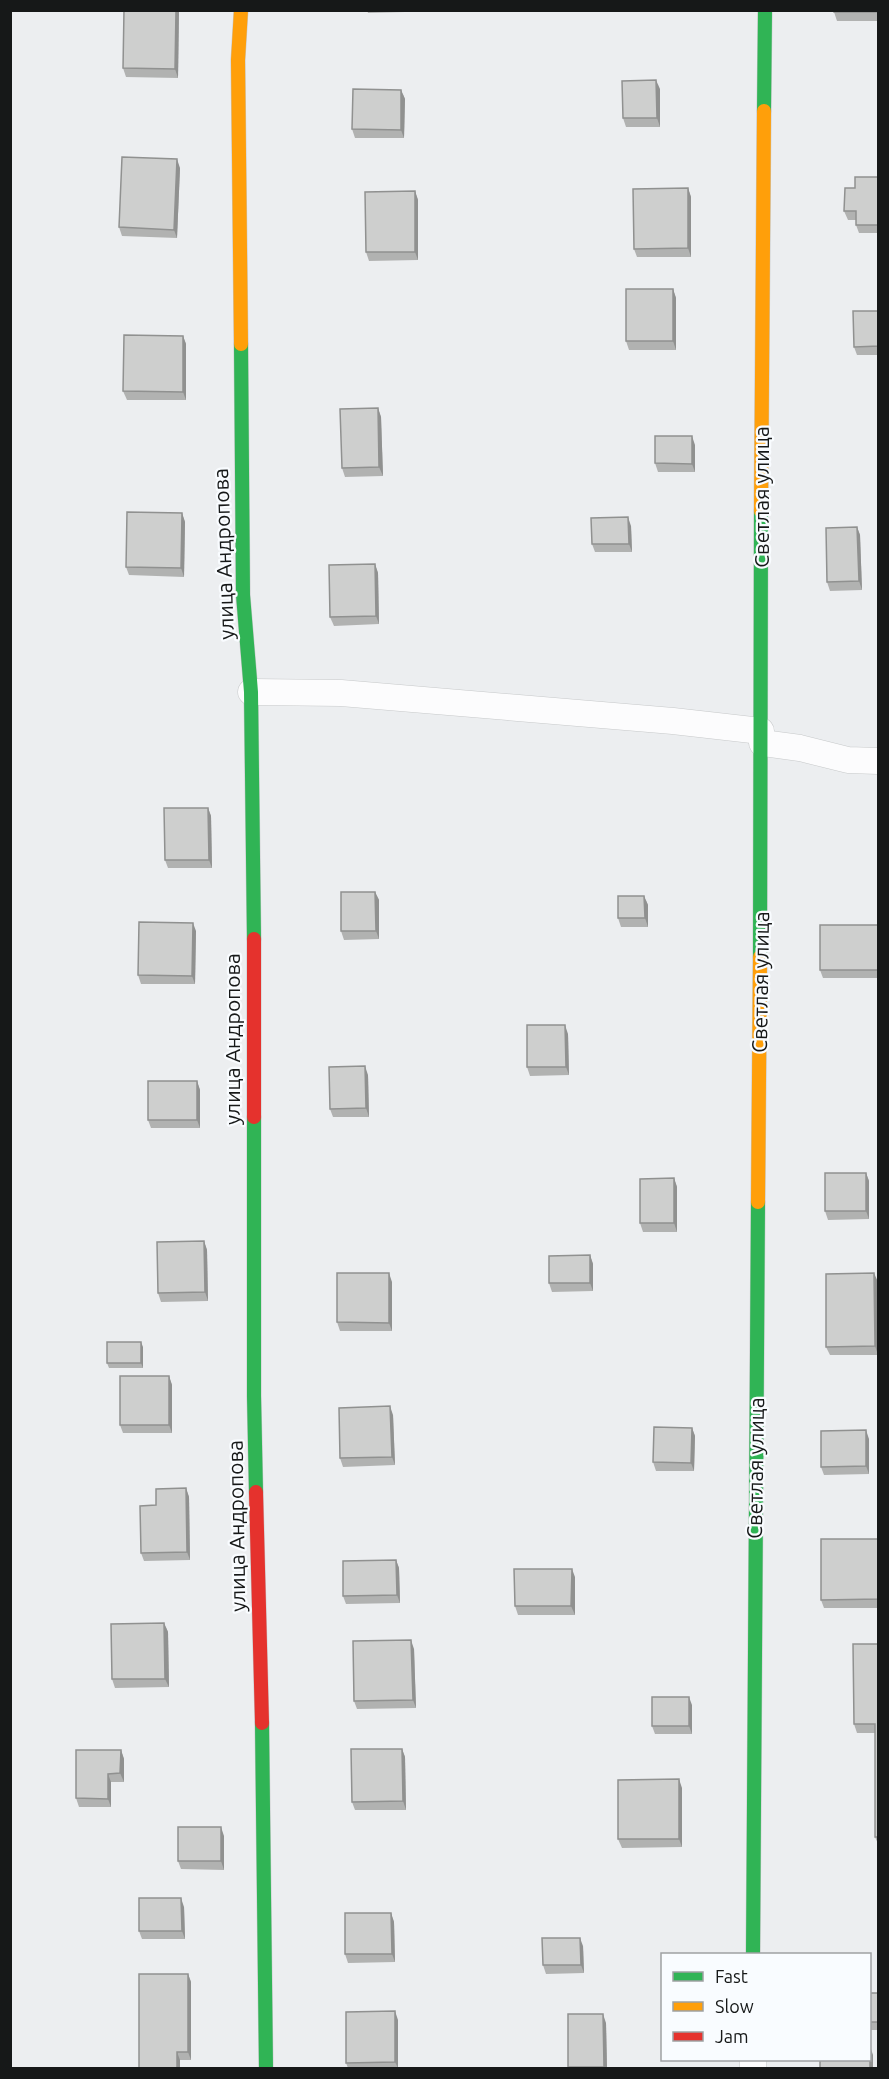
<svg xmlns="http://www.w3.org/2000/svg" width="889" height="2079" font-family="Ubuntu,sans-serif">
<rect width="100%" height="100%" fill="#eceef0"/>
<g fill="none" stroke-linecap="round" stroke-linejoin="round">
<g stroke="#c7c9ca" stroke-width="27">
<g id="street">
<path d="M251,692L341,693L673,721L761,731"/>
<path d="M762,743L800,748L848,760L878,761"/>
<path d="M753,2068V2060"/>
</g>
</g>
<g stroke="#c7c9ca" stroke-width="15">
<g id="fast">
<path d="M764,111L765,10"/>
<path d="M241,344L243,595L251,692L254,939"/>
<path d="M760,957L761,511"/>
<path d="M254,1117V1396L256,1492"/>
<path d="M262,1723L266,2068"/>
<path d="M753,1954L758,1202"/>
</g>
</g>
<g stroke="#c7c9ca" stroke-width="15">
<g id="slow">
<path d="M241,344L238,60L241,10"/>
<path d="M761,511L764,111"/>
<path d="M758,1202L760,957"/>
</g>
</g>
<g stroke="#c7c9ca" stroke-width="15">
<g id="jam">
<path d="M254,939V1117"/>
<path d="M256,1492L262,1723"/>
</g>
</g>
<use href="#street" stroke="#fcfcfd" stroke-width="26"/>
<use href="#fast" stroke="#30b455" stroke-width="14"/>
<use href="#slow" stroke="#ff9f0a" stroke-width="14"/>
<use href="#jam" stroke="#e5322d" stroke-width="14"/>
</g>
<g fill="#b1b2b1">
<path d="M124,10H179L178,78L126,77L123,68Z"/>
<path d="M367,10H405V12L368,13Z"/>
<path d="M879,10V21H837L834,12Z"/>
<path d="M660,89V127H626L623,118Z"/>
<path d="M401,90L405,99L404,138H355L352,129Z"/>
<path d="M180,168L177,238L122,236L119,227Z"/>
<path d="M879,177V233H859L856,225V220H848L844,211L855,188Z"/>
<path d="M688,188L691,197V257H637L634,249Z"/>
<path d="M415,191L418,200V260L369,261L366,252Z"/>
<path d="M673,289L676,298V350H629L626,341Z"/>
<path d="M879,311V355H857L854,347Z"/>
<path d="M183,336L186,344V400H127L123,391Z"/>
<path d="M378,408L381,417L383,476L345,477L342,468Z"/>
<path d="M695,445V472H658L655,463Z"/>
<path d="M182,513L185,522L184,577L129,575L126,567Z"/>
<path d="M631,526L632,552H595L592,544Z"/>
<path d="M857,527L860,535L862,590L830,591L827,582Z"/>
<path d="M375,564L378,573L379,624L334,626L330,617Z"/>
<path d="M208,808L211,816L212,868H168L165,860Z"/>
<path d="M375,892L379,900V939L344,940L341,931Z"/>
<path d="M644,896L648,905V927H621L618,918Z"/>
<path d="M879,927V978H823L820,970Z"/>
<path d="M196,931L195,984H141L138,975Z"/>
<path d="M568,1034L569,1075L530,1076L527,1067Z"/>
<path d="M368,1075L369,1117H333L330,1109Z"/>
<path d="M197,1081L200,1090V1128H151L148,1120Z"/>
<path d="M866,1173L869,1181V1219L828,1220L825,1211Z"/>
<path d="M674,1178L677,1187V1232H643L640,1223Z"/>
<path d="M204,1241L207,1250L208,1301L161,1302L158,1293Z"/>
<path d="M590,1255L593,1264V1291L552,1292L549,1283Z"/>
<path d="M392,1282V1331H340L337,1322Z"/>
<path d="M878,1282V1355H830L826,1347Z"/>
<path d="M143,1347V1368H109L107,1363Z"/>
<path d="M169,1376L172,1385V1433H123L120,1425Z"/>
<path d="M393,1415L395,1465L343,1467L340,1458Z"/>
<path d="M692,1428L695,1436L694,1471H656L653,1462Z"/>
<path d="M869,1439V1474L824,1475L821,1467Z"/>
<path d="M186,1488L189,1497L190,1560L144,1561L141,1553L156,1505Z"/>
<path d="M879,1539V1608H824L821,1600Z"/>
<path d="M396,1560L399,1568L400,1603L346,1604L343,1596Z"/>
<path d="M575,1577V1615H518L515,1606Z"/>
<path d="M164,1623L168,1632L169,1687L115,1688L112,1679Z"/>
<path d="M879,1644V1846L875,1837V1733H857L854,1724Z"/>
<path d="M414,1649L416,1708L357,1709L354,1701Z"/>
<path d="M692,1705V1734H655L652,1726Z"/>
<path d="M402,1749L405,1757L406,1810H355L352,1802Z"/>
<path d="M121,1750L124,1759V1782H111V1807H79L76,1798Z"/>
<path d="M682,1788V1847L622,1848L618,1839Z"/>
<path d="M224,1836V1870L181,1869L178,1861Z"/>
<path d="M184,1907L185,1939H142L139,1931Z"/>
<path d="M391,1913L394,1922L395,1962L348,1963L345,1954Z"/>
<path d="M583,1946L584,1973L546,1974L543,1965Z"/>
<path d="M188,1974L191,1982V2060H180V2068H139Z"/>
<rect x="870" y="1993" width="9" height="37"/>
<path d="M398,2020V2068H348L346,2063Z"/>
<path d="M606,2023L607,2068H569L568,2067Z"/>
</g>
<g fill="#909190">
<path d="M176,10H179L178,78L175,69Z"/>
<path d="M656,80L660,89V127L657,118Z"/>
<path d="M401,90L405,99L404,138L401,130Z"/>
<path d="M177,159L180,168L177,238L174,230Z"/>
<path d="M688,188L691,197V257L688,248Z"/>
<path d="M415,191L418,200V260L415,252Z"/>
<path d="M673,289L676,298V350L673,341Z"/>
<path d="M183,336L186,344V400L183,392Z"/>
<path d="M378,408L381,417L383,476L379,467Z"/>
<path d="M692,436L695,445V472L692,464Z"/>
<path d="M182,513L185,522L184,577L181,568Z"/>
<path d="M628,517L631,526L632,552L629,544Z"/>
<path d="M857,527L860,535L862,590L859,581Z"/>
<path d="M375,564L378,573L379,624L376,616Z"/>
<path d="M208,808L211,816L212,868L209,860Z"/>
<path d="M375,892L379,900V939L376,931Z"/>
<path d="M644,896L648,905V927L645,918Z"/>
<path d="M193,923L196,931L195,984L192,976Z"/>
<path d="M565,1025L568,1034L569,1075L566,1067Z"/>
<path d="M365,1066L368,1075L369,1117L366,1108Z"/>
<path d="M197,1081L200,1090V1128L197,1120Z"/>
<path d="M866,1173L869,1181V1219L866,1211Z"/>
<path d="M674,1178L677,1187V1232L674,1223Z"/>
<path d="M204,1241L207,1250L208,1301L205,1292Z"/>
<path d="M590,1255L593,1264V1291L590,1283Z"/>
<path d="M389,1273L392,1282V1331L389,1323Z"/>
<path d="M874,1273L878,1282V1355L875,1346Z"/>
<path d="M141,1342L143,1347V1368L141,1363Z"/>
<path d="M169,1376L172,1385V1433L169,1425Z"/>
<path d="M390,1406L393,1415L395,1465L392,1457Z"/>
<path d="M692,1428L695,1436L694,1471L691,1463Z"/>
<path d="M866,1430L869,1439V1474L866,1466Z"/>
<path d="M186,1488L189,1497L190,1560L187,1552Z"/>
<path d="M396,1560L399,1568L400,1603L397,1595Z"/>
<path d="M572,1569L575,1577V1615L571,1606Z"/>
<path d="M164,1623L168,1632L169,1687L165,1679Z"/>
<path d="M411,1640L414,1649L416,1708L413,1700Z"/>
<path d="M689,1697L692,1705V1734L689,1726Z"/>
<path d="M402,1749L405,1757L406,1810L403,1801Z"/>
<path d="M121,1750L124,1759V1782L120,1773Z"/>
<path d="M108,1774L111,1782V1807L108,1799Z"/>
<path d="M679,1779L682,1788V1847L679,1839Z"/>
<path d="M221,1827L224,1836V1870L221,1861Z"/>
<path d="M181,1898L184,1907L185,1939L182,1931Z"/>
<path d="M391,1913L394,1922L395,1962L392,1954Z"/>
<path d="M580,1938L583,1946L584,1973L581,1965Z"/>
<path d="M188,1974L191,1982V2060L188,2052Z"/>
<path d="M395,2011L398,2020V2068L395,2062Z"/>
<path d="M603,2014L606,2023L607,2068H605L604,2067Z"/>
<path d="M870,2046L873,2055V2068H870Z"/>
<path d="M177,2052L180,2060V2068H177Z"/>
</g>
<g fill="#cecfce" stroke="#909190" stroke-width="1.5">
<path d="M124,10H176L175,69L123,68Z"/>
<rect x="834" y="10" width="45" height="2"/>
<path d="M656,80L657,118H623L622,81Z"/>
<path d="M353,89L401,90V130L352,129Z"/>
<path d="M122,157L177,159L174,230L119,227Z"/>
<path d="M855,177H879V225H856V211H844L845,188H855Z"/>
<path d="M688,188V248L634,249L633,189Z"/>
<path d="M415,191V252H366L365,192Z"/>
<rect x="626" y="289" width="47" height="52"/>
<path d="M853,311H879V346L854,347Z"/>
<path d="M124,335L183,336V392L123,391Z"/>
<path d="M378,408L379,467L342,468L340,409Z"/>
<path d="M655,436H692V464L655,463Z"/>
<path d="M127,512L182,513L181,568L126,567Z"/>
<path d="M628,517L629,544H592L591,518Z"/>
<path d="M857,527L859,581L827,582L826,528Z"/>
<path d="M375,564L376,616L330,617L329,565Z"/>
<path d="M164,808H208L209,860H165Z"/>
<path d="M341,892H375L376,931H341Z"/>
<path d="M618,896H644L645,918H618Z"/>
<path d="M139,922L193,923L192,976L138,975Z"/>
<rect x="820" y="925" width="58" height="45"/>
<path d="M527,1025H565L566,1067H527Z"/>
<path d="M365,1066L366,1108L330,1109L329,1067Z"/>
<rect x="148" y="1081" width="49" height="39"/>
<rect x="825" y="1173" width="41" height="38"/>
<path d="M674,1178V1223H640V1179Z"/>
<path d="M204,1241L205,1292L158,1293L157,1242Z"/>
<path d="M590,1255V1283H549V1256Z"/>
<path d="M337,1273H389V1323L337,1322Z"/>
<path d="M874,1273L875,1346L826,1347V1274Z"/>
<rect x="107" y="1342" width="34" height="21"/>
<rect x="120" y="1376" width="49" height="49"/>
<path d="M390,1406L392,1457L340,1458L339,1408Z"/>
<path d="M654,1427L692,1428L691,1463L653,1462Z"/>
<path d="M866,1430V1466L821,1467V1431Z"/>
<path d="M186,1488L187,1552L141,1553L140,1506L156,1505V1489Z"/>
<path d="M821,1539H879V1599L821,1600Z"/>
<path d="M396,1560L397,1595L343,1596V1561Z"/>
<path d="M514,1569H572L571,1606H515Z"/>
<path d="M164,1623L165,1679H112L111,1624Z"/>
<path d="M411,1640L413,1700L354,1701L353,1641Z"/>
<path d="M853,1644H879V1837H875V1724H854Z"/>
<rect x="652" y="1697" width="37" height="29"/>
<path d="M351,1749H402L403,1801L352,1802Z"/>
<path d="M76,1750H121L120,1773L108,1774V1799L76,1798Z"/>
<path d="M679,1779V1839H618V1780Z"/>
<rect x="178" y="1827" width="43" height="34"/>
<path d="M139,1898H181L182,1931H139Z"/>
<path d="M345,1913H391L392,1954H345Z"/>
<path d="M542,1938H580L581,1965H543Z"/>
<path d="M139,1974H188V2052H177V2068H139Z"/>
<rect x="870" y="1993" width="9" height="29"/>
<path d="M395,2011V2062L346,2063V2012Z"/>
<path d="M568,2014H603L604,2067H568Z"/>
<path d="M870,2046V2068H820V2060H870Z"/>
</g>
<g text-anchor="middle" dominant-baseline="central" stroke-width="4.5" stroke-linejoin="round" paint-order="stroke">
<g font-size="21" fill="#161818" stroke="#f9fcff">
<text transform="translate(761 497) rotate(-90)">Светлая улица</text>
<text transform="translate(223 554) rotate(-92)">улица Андропова</text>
<text transform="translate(760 982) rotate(-89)">Светлая улица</text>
<text transform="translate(232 1039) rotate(-90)">улица Андропова</text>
<text transform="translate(755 1468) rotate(-89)">Светлая улица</text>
<text transform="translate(236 1526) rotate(-91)">улица Андропова</text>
</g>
</g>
<rect width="889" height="2079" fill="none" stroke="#161818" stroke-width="24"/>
<rect x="661" y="1953" width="210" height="108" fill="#f9fcff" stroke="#9ea1a3" stroke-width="1.5"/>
<rect x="673" y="1972" width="30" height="9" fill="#30b455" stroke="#9ea1a3" stroke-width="1.5"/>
<text x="715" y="1983" font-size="18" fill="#161818">Fast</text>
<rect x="673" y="2002" width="30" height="9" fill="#ff9f0a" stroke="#9ea1a3" stroke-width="1.5"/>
<text x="715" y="2013" font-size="18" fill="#161818">Slow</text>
<rect x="673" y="2032" width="30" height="9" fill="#e5322d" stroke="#9ea1a3" stroke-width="1.5"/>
<text x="715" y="2043" font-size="18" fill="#161818">Jam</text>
</svg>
